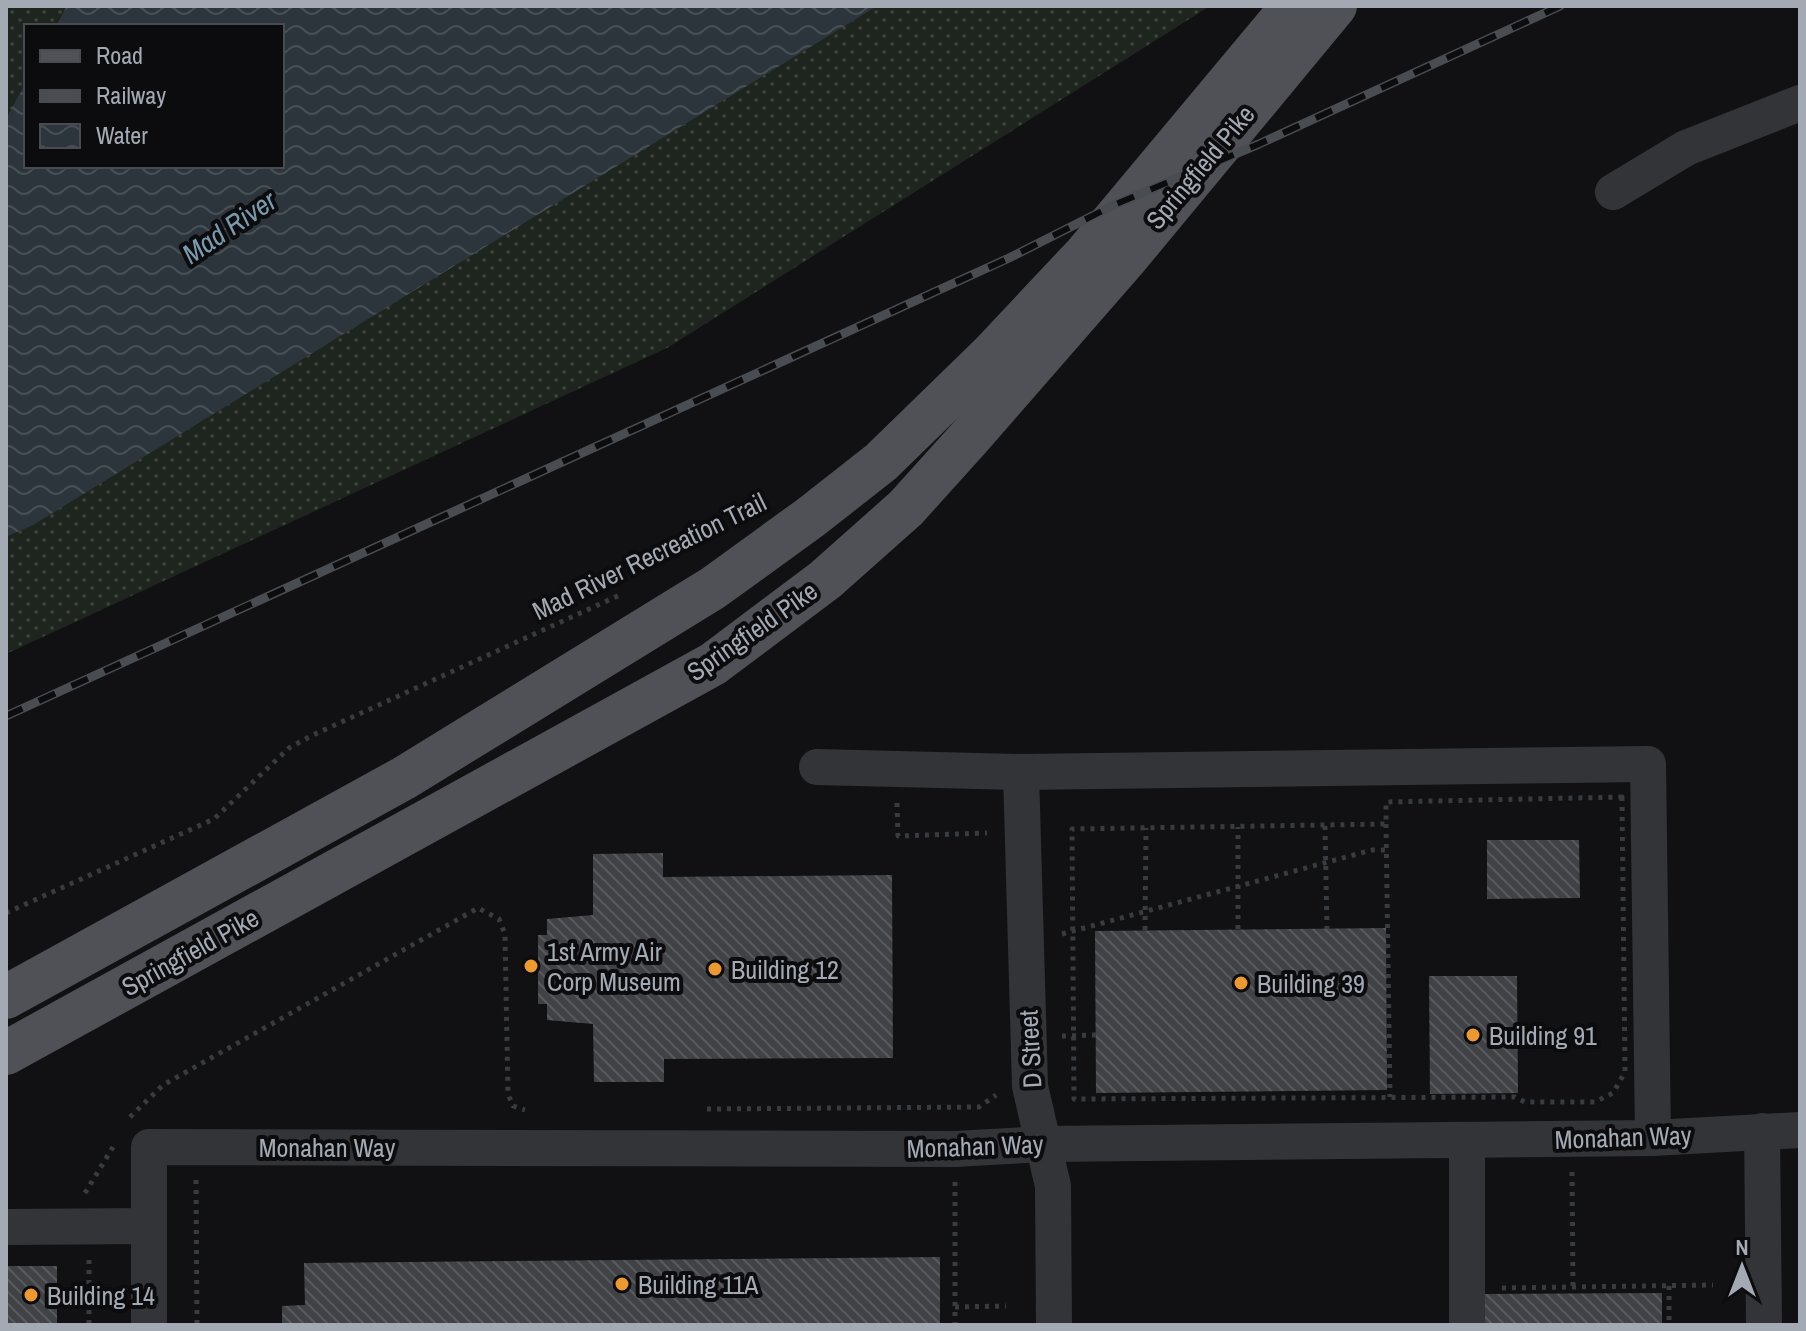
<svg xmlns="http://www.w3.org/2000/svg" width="1806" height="1331" font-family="'Archivo Narrow',sans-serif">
<defs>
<pattern id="grass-dots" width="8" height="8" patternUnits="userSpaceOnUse" patternTransform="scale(2)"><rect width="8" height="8" fill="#1e251e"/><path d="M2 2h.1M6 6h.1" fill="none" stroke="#3c423c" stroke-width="1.8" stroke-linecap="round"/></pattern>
<pattern id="water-waves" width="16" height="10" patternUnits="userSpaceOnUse" patternTransform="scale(2)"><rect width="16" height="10" fill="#2b353b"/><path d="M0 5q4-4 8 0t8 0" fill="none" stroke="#475055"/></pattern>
<pattern id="building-back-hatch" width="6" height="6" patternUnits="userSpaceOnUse" patternTransform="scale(2)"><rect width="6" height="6" fill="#404246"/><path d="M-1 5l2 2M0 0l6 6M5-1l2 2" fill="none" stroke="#585b5e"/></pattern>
</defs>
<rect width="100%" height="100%" fill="#111113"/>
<path fill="url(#grass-dots)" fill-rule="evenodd" d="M6,6H1210L667,348L6,654ZM26,26H282V166H26Z"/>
<path fill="url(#water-waves)" d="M67,6H877L33,525L6,537V119L26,82V166H282V26H56Z"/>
<g fill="url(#building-back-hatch)">
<path d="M1487,840H1579L1580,898L1487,899Z"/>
<path d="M663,853V877L892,875L893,1058L664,1059V1082H594L593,1024L547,1020V1004H538V935H547V919L593,915V854Z"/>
<path d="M1386,928L1387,1090L1096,1093L1095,931Z"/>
<path d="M1429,976H1517L1518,1093L1430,1094Z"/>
<path d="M940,1257V1325H282V1306L305,1305L304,1263Z"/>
<rect x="6" y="1266" width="51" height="59"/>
<path d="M1662,1293V1325H1483V1294Z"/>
</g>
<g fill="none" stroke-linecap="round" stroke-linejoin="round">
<g stroke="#383b3f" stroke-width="5" stroke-dasharray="4 6" stroke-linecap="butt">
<path d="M1622,797L1625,1072L1613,1093L1595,1102H1525L1515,1097L1074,1099L1072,829L1386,824V802Z"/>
<path d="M897,803L898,836L987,833"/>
<path d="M1386,824L1390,1097"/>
<path d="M1325,826L1327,929"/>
<path d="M6,913L214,819L289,748L313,735L622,594"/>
<path d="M1238,929V827"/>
<path d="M1145,930L1146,828"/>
<path d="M1062,934L1372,850H1386"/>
<path d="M1062,1036L1096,1035"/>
<path d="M707,1109L979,1107L996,1095"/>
<path d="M130,1117L163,1085L478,908L499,919L505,934L508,1094L513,1106L525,1110"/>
<path d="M1572,1172L1573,1287"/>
<path d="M196,1180L197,1325"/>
<path d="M955,1182V1325"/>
<path d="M85,1193L113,1147"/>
<path d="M89,1260V1325"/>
<path d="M1669,1286V1325"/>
<path d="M1502,1288L1713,1285"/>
<path d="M955,1307L1006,1306"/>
</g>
<g stroke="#323438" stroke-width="36">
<path d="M1613,192L1686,148L1800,103"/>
<path d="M817,767L1021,772L1648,764L1653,1138"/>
<path d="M1021,772L1030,1086L1053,1186L1054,1325"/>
<path d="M1762,1131L1764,1325"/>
<path d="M6,1227L149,1226"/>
<path d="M149,1325V1147L955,1149L1044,1144L1653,1138L1800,1130"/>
<path d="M1467,1325V1140"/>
</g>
<g stroke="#4f5156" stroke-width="44">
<path d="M6,997L404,778L713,588L811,517L881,462L992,354L1085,255L1293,6"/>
<path d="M6,1053L713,664L825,580L906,508L970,437L1127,257L1335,6"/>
</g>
<g stroke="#494c51" stroke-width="9">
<path id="rail" d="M6,716L1009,258L1116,204L1259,144L1560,6"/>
</g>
<use href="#rail" stroke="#0c0c0e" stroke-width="6" stroke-dasharray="18" stroke-linecap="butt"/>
</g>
<g fill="#ec9930" stroke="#0c0c0e" stroke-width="3">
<circle cx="531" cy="966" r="8"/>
<circle cx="715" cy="969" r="8"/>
<circle cx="1241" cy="983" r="8"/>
<circle cx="1473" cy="1035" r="8"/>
<circle cx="622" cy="1284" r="8"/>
<circle cx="31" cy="1295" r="8"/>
</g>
<g text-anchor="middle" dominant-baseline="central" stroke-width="8" stroke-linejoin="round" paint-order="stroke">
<g font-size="26" fill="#a3aab3" stroke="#0c0c0e">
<text transform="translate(1200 167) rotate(-50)">Springfield Pike</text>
<text transform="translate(649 556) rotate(-26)">Mad River Recreation Trail</text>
<text transform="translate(752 631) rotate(-35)">Springfield Pike</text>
<text transform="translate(190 952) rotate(-29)">Springfield Pike</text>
<text transform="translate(1030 1049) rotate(-93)">D Street</text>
<text transform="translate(1623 1137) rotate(-2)">Monahan Way</text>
<text transform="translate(975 1146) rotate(-2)">Monahan Way</text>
<text x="327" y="1147">Monahan Way</text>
</g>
<g font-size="26" fill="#a3aab3" stroke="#0c0c0e" text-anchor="start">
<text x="547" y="951">1st Army Air<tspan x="547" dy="30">Corp Museum</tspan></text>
<text x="731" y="969">Building 12</text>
<text x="1257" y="983">Building 39</text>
<text x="1489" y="1035">Building 91</text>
<text x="638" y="1284">Building 11A</text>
<text x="47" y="1295">Building 14</text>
</g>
<g font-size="28" font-style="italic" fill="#7a9bae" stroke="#0c0c0e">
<text transform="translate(229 227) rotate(-34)">Mad River</text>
</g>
</g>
<rect width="1806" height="1331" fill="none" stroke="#a3aab3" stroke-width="16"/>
<rect x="24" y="24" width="260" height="144" fill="#0c0c0e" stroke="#484b50" stroke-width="2"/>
<rect x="40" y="50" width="40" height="12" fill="#4f5156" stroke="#484b50" stroke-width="2"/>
<text x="96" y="64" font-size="24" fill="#a3aab3">Road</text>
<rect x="40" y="90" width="40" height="12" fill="#494c51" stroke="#484b50" stroke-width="2"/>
<text x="96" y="104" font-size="24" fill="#a3aab3">Railway</text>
<rect x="40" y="124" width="40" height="24" fill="url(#water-waves)" stroke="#484b50" stroke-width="2"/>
<text x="96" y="144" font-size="24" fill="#a3aab3">Water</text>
<g transform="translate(1742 1267)" stroke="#0c0c0e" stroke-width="6" paint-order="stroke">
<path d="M0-6L14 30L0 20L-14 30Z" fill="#a3aab3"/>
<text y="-12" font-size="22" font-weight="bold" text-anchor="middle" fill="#a3aab3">N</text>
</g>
</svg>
